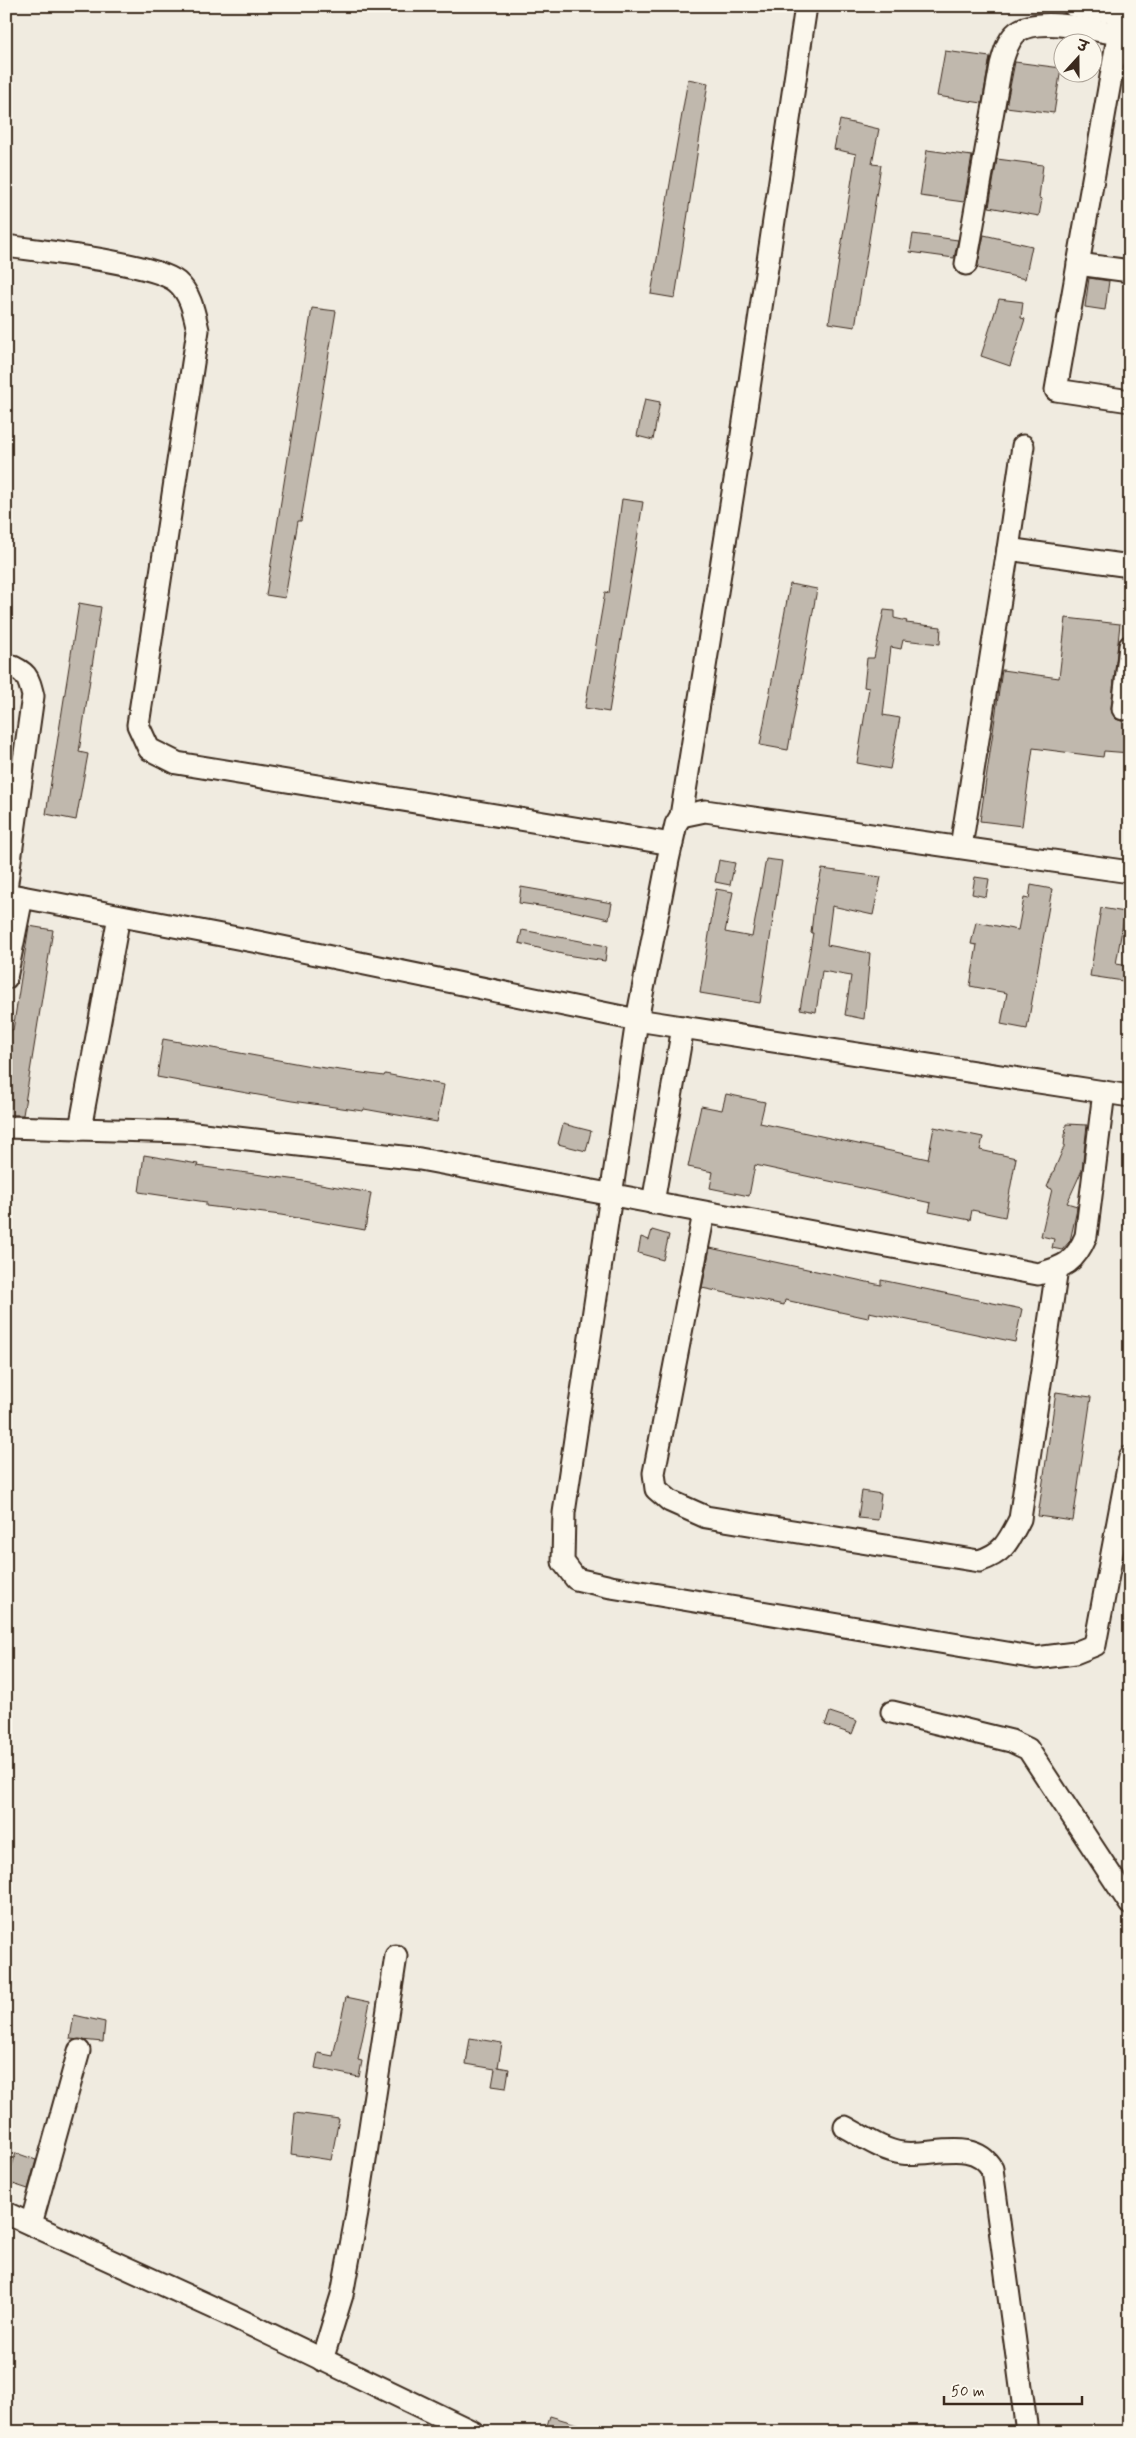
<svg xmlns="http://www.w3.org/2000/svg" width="1136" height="2438" font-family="Mynerve,'Playpen Sans Deva',sans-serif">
<rect width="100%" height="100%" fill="#f0ebe0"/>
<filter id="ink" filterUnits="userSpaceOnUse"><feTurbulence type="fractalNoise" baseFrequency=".02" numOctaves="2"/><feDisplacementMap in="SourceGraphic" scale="10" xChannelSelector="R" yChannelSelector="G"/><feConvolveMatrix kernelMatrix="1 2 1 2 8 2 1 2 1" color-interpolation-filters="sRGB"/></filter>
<g filter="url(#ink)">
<g fill="#c0b8ad" stroke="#3b2a1e">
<path d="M945,51L990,57L982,103L937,96Z"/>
<path d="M1015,62L1061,68L1054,113L1006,107Z"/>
<path d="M688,79L708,83L675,298L651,294Z"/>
<path d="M840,120L879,129L872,164L881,165L855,327L829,323L856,154L834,149Z"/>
<path d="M927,150L972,156L964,202L920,196Z"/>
<path d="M997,159L1043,165L1039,198L1042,199L1039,216L989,207Z"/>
<path d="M913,234L958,240L954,258L910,252Z"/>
<path d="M984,235L1032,246L1025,279L977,268Z"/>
<path d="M1089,278L1109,281L1105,310L1085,307Z"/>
<path d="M999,299L1023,302L1021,318L1025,319L1010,366L981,356Z"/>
<path d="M312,308L336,311L301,521H298L285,598L266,595Z"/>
<path d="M645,399L660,402L653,440L637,436Z"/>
<path d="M622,499L643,502L609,712L585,708L605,592L609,593Z"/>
<path d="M790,584L817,589L788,750L760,745Z"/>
<path d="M79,603L101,607L79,752L88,754L76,820L46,814Z"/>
<path d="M884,610L894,611V618L907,621L906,623L941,627L940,644L903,640L901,649L891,647L883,715L900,718L890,769L857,763L869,688L864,687L867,658H874Z"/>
<path d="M1066,618L1120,624L1111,708L1116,719L1122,721L1130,719V753L1104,751L1103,757L1033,748L1022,826L980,821L1002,670L1059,678Z"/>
<path d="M766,859L782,861L760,1003L700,993L716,889L733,892L725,932L752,937Z"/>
<path d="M719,860L735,863L730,885L715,882Z"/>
<path d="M822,869L881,877L873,915L832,906L827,945L870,953L864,1019L845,1015L851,976L822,971L816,1012L800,1009L813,933H811L814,906Z"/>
<path d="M975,877L989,879L986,897L972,894Z"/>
<path d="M1031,885L1052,889L1027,1029L1001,1024L1007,993L970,986L977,945L971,944L976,922L1018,930L1024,898L1029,899Z"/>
<path d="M521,887L612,903L609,919L573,911L519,903Z"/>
<path d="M1101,908L1125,912L1116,964L1130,966V982L1090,976Z"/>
<path d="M29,926L53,930L23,1115H6V1060L11,1029L13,1030Z"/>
<path d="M522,930L607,946L605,961L566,955L519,943Z"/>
<path d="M163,1039L311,1066L384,1076L385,1074L444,1085L437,1122L364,1109L363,1111L292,1101L157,1077Z"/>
<path d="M726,1094L765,1102L760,1123L928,1159L934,1127L983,1137L980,1150L1016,1158L1005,1217L972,1210L970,1220L929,1212L931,1203L755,1165L749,1196L710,1188L713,1172L688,1167L701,1106L722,1110Z"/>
<path d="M563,1124L591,1131L586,1151L558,1144Z"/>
<path d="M1066,1124L1087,1125L1082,1170L1067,1203L1077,1206L1076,1214L1070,1241L1062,1250L1052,1248L1054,1239L1041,1236L1052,1189L1047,1187L1064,1147Z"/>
<path d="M144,1155L198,1164L197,1166L298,1180L371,1193L365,1230L281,1215L206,1206V1202L139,1192Z"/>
<path d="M652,1230L669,1235L663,1260L638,1253L641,1237L649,1240Z"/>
<path d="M710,1248L881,1285V1280L1022,1309L1015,1342L869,1312L868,1318L785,1300L784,1305L702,1288Z"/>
<path d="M1056,1392L1091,1397L1073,1521L1038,1516Z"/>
<path d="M862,1491L881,1494L878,1520L858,1518Z"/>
<path d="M830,1712L857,1721L852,1734L825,1725Z"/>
<path d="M346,1997L370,2002L358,2060L362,2061L359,2077L315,2068L318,2053L333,2056Z"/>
<path d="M74,2015L105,2022L103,2042L70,2039Z"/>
<path d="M470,2038L502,2043L498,2067L509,2069L506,2088L492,2086L495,2069L466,2064Z"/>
<path d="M295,2113L339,2119L331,2160L291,2154Z"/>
<path d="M16,2153L36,2160L28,2189L7,2182Z"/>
<path d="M550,2416L590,2428L589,2432H545Z"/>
</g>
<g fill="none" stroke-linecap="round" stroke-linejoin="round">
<g stroke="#3b2a1e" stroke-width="25">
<g id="minor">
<path d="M806,6L739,455L681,816L676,824L668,860L637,1020L564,1513L563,1562L576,1579L611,1587L1036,1658L1075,1653L1095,1645L1130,1457"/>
<path d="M1074,6L1130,15"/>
<path d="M1122,14L1056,390L1130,401"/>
<path d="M6,246C41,251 155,263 177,282C191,294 194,313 198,330L138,725L149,749L177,763L672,844"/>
<path d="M966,264L1001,65C1004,54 1007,42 1015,34C1034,15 1093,30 1118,34"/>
<path d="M1078,264L1130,271"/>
<path d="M1008,549L1023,446"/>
<path d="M6,664C27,672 28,676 33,696L6,889"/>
<path d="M1123,709L1130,646"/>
<path d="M681,816L705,811L1130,872"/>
<path d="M961,847L1008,549L1130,566"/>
<path d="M6,894L258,942L637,1020L1104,1092"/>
<path d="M6,978L22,897"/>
<path d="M6,1127L186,1132L420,1159L1038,1274C1065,1267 1075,1262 1086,1236L1104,1092L1130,1096"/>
<path d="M80,1129L119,916"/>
<path d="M653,1203L683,1027"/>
<path d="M704,1213L654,1473L656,1489L670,1501L706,1517L979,1561C1004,1553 1008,1542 1020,1519L1057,1269"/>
<path d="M892,1712L1011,1741L1028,1749L1130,1904"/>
<path d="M845,2127C862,2136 883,2151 902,2153C932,2157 974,2137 992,2169L1027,2432"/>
<path d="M6,2213L234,2317L473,2432"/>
<path d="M31,2224L79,2051"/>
<path d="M322,2360L342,2295L357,2213L396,1956"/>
</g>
</g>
<use href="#minor" stroke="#fbf7ec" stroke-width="21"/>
</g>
</g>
<rect width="1136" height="2438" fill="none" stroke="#fbf7ec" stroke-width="25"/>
<rect x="12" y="12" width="1111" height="2413" fill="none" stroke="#3b2a1e" stroke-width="2" filter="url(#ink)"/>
<g transform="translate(1078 58) rotate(21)"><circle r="24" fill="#fbf7ec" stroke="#aea59a"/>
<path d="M0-4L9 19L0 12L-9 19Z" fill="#3b2a1e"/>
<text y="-8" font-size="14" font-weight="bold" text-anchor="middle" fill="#3b2a1e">उ</text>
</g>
<path d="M944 2396v8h138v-8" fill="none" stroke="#3b2a1e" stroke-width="2.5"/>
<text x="951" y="2396" font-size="15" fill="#3b2a1e" stroke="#fbf7ec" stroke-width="4" paint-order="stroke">50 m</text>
</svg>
